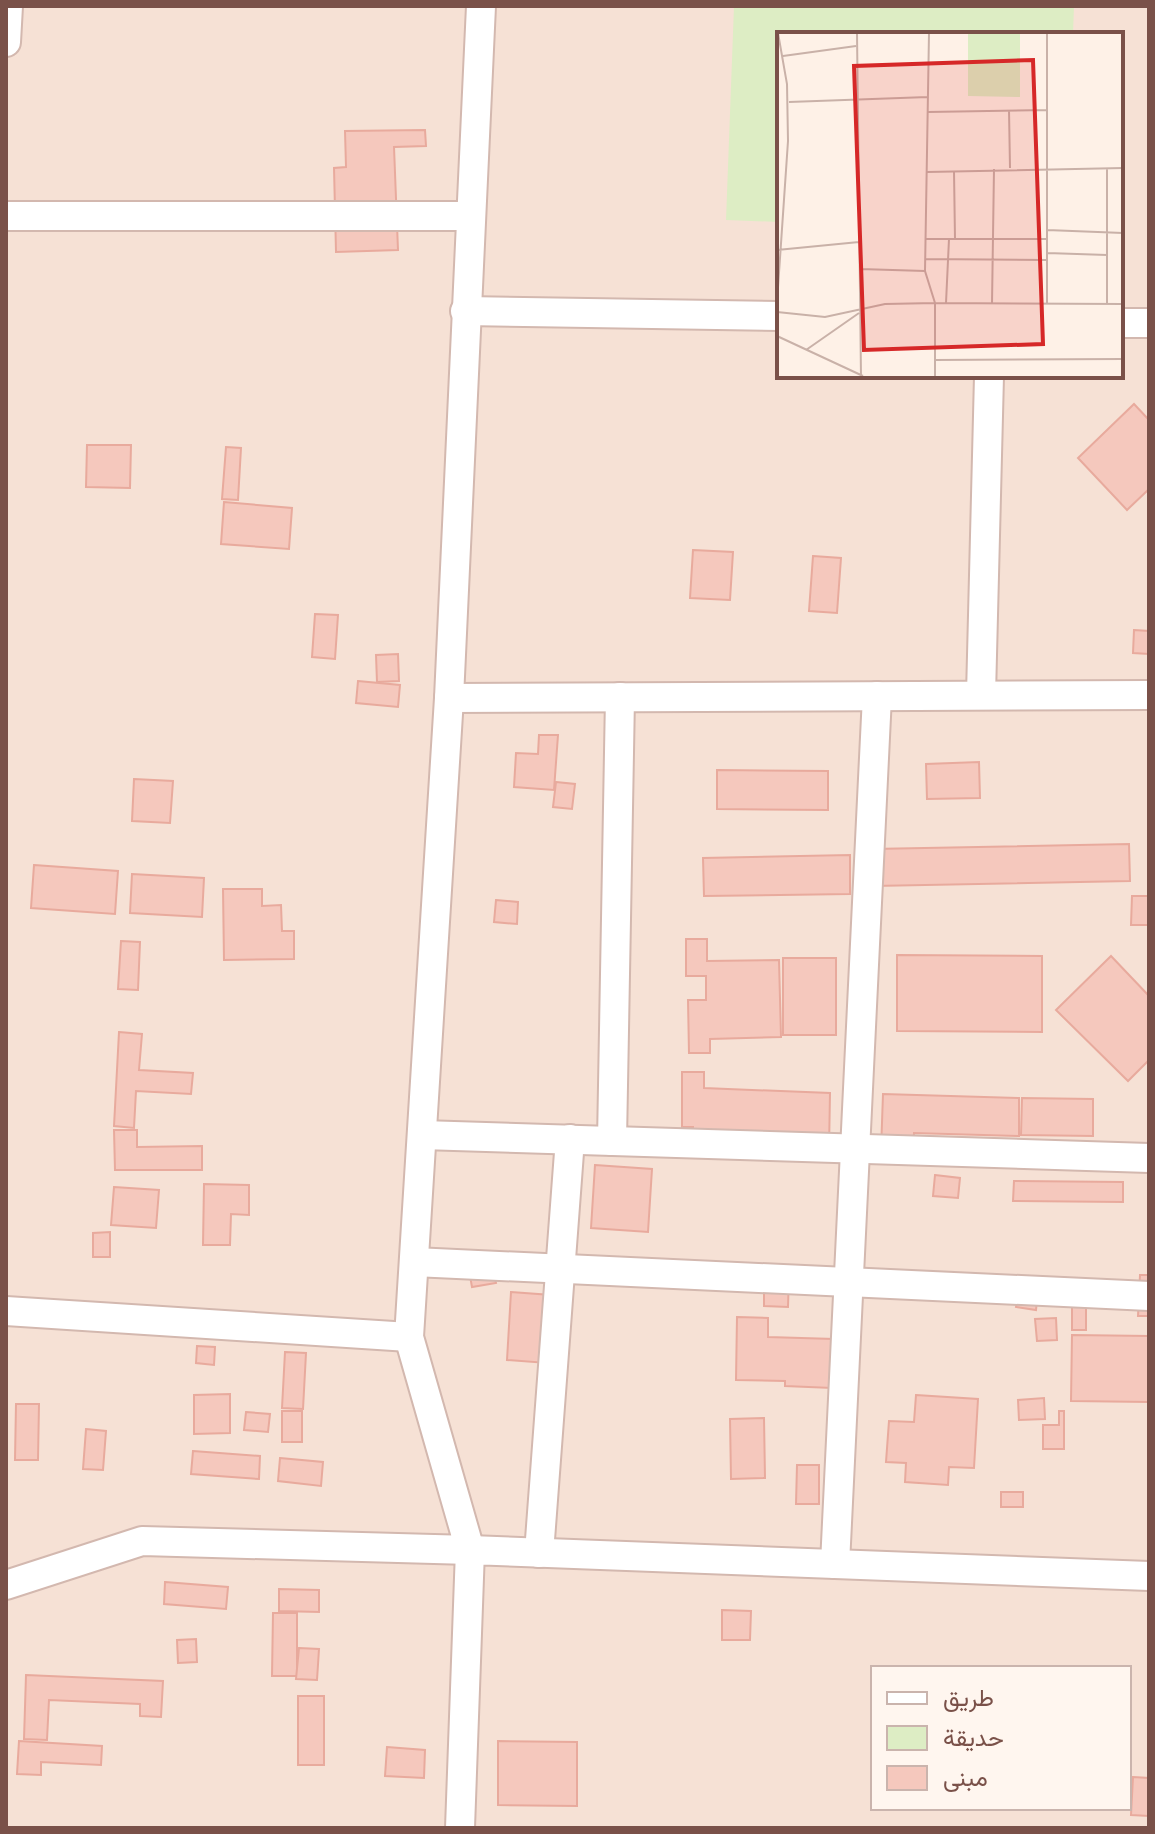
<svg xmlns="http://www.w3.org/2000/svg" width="1155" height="1834" font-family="Manrope,Vazirmatn,sans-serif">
<rect width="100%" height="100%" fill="#fef1e7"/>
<path fill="#f6e1d5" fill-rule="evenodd" d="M6,6H1149V1828H6ZM779,34H1121V376H779ZM873,1668H1129V1808H873Z"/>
<path fill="#ddedc4" d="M734,6H1074L1073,34H779V222L726,220Z"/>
<g fill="#f5c8bd" stroke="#e8aa9d" stroke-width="2">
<path d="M425,130L426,146L394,147L398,250L336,252L334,168L346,167L345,131Z"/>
<path d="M1134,404L1149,420V489L1127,510L1078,458Z"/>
<path d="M87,445H131L130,488L86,487Z"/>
<path d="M226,447L241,448L238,500L222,499Z"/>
<path d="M224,502L292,508L289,549L221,544Z"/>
<path d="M693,550L733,552L730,600L690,598Z"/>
<path d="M813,556L841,558L837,613L809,611Z"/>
<path d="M315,614L338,615L335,659L312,657Z"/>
<path d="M1134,630L1149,631V654L1133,653Z"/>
<path d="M398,654L399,681L377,682L376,655Z"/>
<path d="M358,681L400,685L398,707L356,703Z"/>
<path d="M539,735H558L554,790L514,787L516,753L538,754Z"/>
<path d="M979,762L980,798L927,799L926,764Z"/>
<path d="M717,770L828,771V810L717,809Z"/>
<path d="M134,779L173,781L170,823L132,821Z"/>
<path d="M556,782L575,784L572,809L553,807Z"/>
<path d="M1129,844L1130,881L873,886L872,849Z"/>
<path d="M850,855V894L704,896L703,858Z"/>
<path d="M34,865L118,871L115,914L31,908Z"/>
<path d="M132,874L204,878L202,917L130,913Z"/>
<path d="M223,889H262V906L281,905L282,931H294V959L224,960Z"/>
<path d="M1132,896H1149V925H1131Z"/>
<path d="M496,900L518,902L517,924L494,922Z"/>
<path d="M686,939H707V961L779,960L781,1037L710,1039V1053H689L688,1000H706V976H686Z"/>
<path d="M121,941L140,942L138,990L118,989Z"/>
<path d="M897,955L1042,956V1032L897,1031Z"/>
<path d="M1111,956L1149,996V1060L1128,1081L1056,1010Z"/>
<rect x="783" y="958" width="53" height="77"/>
<path d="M119,1032L142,1034L139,1070L193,1073L191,1094L136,1091L134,1128L114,1126Z"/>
<path d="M682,1072H704V1088L830,1093L829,1150L692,1148L693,1127H682Z"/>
<path d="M883,1094L1019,1098V1136L914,1133L913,1152L881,1151Z"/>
<path d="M1022,1098L1093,1099V1136L1021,1135Z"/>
<path d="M114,1130H137V1147L202,1146V1170H115Z"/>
<path d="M595,1165L652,1169L648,1232L591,1228Z"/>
<path d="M935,1175L960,1178L958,1198L933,1196Z"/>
<path d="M1014,1181L1123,1182V1202L1013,1201Z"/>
<path d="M204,1184L249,1185V1215L231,1214L230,1245H203Z"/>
<path d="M114,1187L159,1190L156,1228L111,1225Z"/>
<path d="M110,1232V1257H93V1233Z"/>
<path d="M492,1262L496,1283L472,1287L468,1265Z"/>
<path d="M764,1273L789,1274L788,1307L764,1306Z"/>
<path d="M1140,1275H1149V1316H1138Z"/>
<path d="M1019,1288L1038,1290L1036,1310L1016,1307Z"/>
<path d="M511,1292L551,1295L547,1363L507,1360Z"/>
<rect x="1072" y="1304" width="14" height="26"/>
<path d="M737,1317L768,1318V1337L834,1339L832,1388L785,1386V1381L736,1380Z"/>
<path d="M1056,1318L1057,1340L1037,1341L1035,1319Z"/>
<path d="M1072,1335L1149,1336V1402L1071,1401Z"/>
<path d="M197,1346L215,1347L214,1365L196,1363Z"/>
<path d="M285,1352L306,1353L303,1409L282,1408Z"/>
<path d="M230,1394V1433L194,1434V1395Z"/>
<path d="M916,1395L978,1399L974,1468L949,1467L948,1485L905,1482L906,1463L886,1462L889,1421L914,1422Z"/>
<path d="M1044,1398L1045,1419L1019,1420L1018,1400Z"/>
<path d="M16,1404H39L38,1460H15Z"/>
<rect x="282" y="1411" width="20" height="31"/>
<path d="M1059,1411H1064V1449H1043V1425H1059Z"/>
<path d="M246,1412L270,1414L268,1432L244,1430Z"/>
<path d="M764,1418L765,1478L731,1479L730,1419Z"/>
<path d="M86,1429L106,1431L103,1470L83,1469Z"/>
<path d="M193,1451L260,1456L259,1479L191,1474Z"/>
<path d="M280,1458L323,1462L321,1486L278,1481Z"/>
<path d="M797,1465H819V1504H796Z"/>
<rect x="1001" y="1492" width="22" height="15"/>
<path d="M165,1582L228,1587L226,1609L164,1604Z"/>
<path d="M279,1589L319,1590V1612L279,1611Z"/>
<path d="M722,1610L751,1611L750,1640H722Z"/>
<path d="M273,1613H297V1676H272Z"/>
<path d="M196,1639L197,1662L178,1663L177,1640Z"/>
<path d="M299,1648L319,1649L317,1680L296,1679Z"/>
<path d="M26,1675L163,1681L161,1717L140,1716V1704L49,1700L47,1740L24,1739Z"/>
<rect x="298" y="1696" width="26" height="69"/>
<path d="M19,1741L102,1746L101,1765L41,1762V1775L17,1774Z"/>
<path d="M498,1741L577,1742V1806L498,1805Z"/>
<path d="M387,1747L425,1750L424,1778L385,1776Z"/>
<path d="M1133,1777L1149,1778V1816L1131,1815Z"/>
</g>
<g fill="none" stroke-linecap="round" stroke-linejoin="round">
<g stroke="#d3b8af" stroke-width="32">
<g id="minor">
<path d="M6,42L8,6"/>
<path d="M6,216H469"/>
<path d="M465,311L779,316"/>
<path d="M1121,323H1149"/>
<path d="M981,695L989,376"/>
<path d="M449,698L1149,695"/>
<path d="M422,1135L1149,1158"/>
<path d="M612,1141L620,697"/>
<path d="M414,1262L1149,1296"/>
<path d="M6,1311L409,1337"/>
<path d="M539,1553L570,1139"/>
<path d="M835,1564L877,696"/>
<path d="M6,1585L142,1541L470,1550L409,1337L449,698L481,6"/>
<path d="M460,1828L470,1550L1149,1576"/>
</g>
</g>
<use href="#minor" stroke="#fff" stroke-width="28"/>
</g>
<g transform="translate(777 32)">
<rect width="346" height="346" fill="#fef1e7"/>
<path d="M191,1H243V65L191,64Z" fill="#ddedc4"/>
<path fill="none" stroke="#c9b1a8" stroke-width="2" d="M80,1L84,345M6,24L79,14M12,70L151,65M232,78L233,136M151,80L270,78M330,136V272M177,139L178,207M150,140L346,136M270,198L346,201M149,207H270M0,218L82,210M270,221L330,223M148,227L270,228M83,237L148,239M0,270L11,109L10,52L1,1M169,271L172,207M215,272L217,137M270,272V1M0,280L48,285L108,272L158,271L148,239L152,1M0,304L86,344M29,318L82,281M158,328L346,327M158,345V271L346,272"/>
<path fill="#d62828" fill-opacity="0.15" stroke="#d62828" stroke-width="4" d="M256,28L266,312L87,318L77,34Z"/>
<rect width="346" height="346" fill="none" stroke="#7a5149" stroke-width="4"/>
</g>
<rect width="1155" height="1834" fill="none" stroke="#7a5149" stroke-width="16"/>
<rect x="871" y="1666" width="260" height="144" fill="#fff6ef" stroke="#cab4ad" stroke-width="2"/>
<rect x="887" y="1692" width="40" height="12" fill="#ffffff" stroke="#cab4ad" stroke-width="2"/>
<text x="943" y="1706" font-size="24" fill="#7a5149">طريق</text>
<rect x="887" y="1726" width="40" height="24" fill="#ddedc4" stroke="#cab4ad" stroke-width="2"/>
<text x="943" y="1746" font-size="24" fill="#7a5149">حديقة</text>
<rect x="887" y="1766" width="40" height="24" fill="#f5c8bd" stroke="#cab4ad" stroke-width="2"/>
<text x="943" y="1786" font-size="24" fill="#7a5149">مبنى</text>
</svg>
